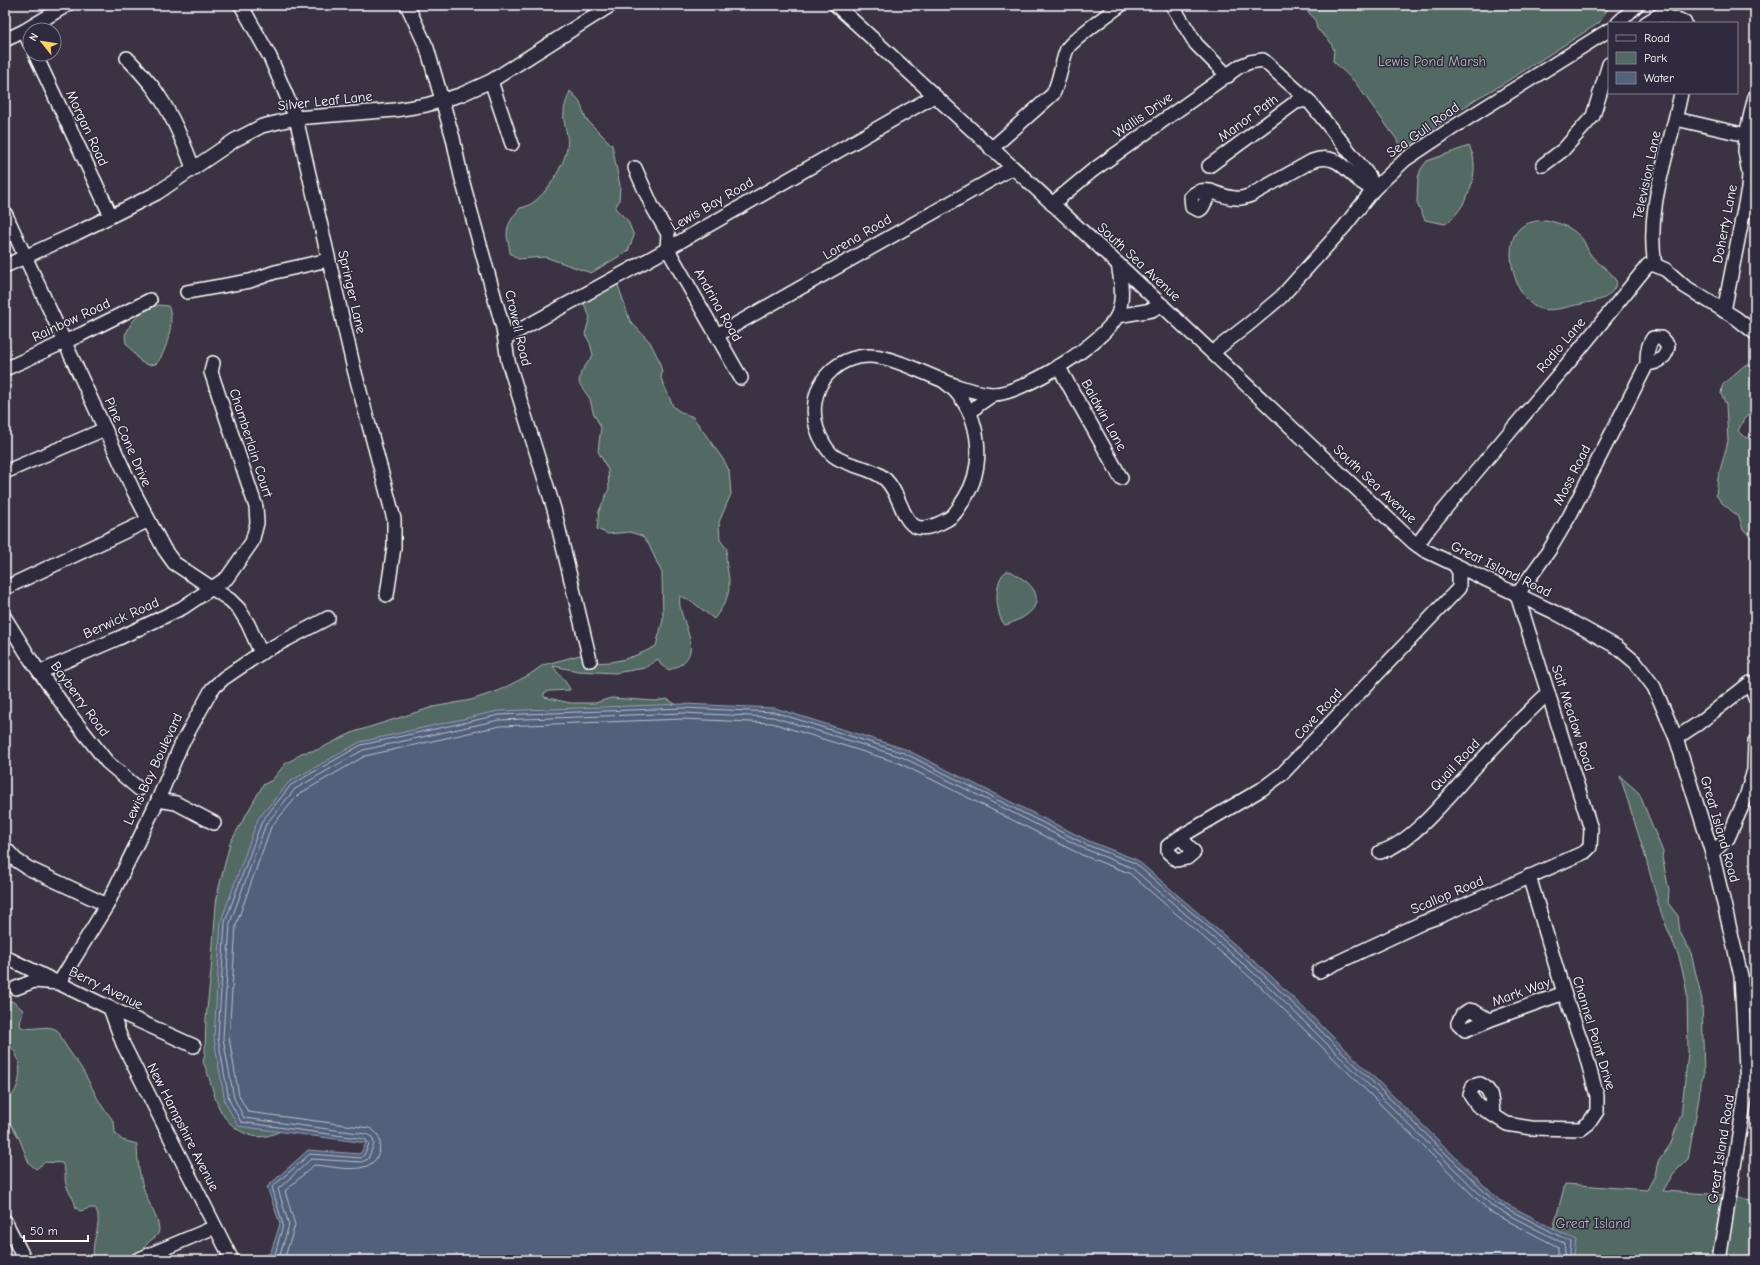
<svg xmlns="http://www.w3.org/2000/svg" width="1760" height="1265" font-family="'Comic Neue',sans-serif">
<rect width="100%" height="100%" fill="#3b3343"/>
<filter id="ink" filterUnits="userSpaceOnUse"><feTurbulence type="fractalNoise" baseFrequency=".025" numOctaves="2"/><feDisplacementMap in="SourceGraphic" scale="8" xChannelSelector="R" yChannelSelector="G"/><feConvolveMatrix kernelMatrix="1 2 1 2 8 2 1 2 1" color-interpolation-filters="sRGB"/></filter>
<g filter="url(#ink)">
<g fill="#536964" stroke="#a9b4b2">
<path d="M1301,5H1610L1599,23L1501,85L1476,99L1401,151L1397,140L1355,82L1333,61L1334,50L1330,41L1317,29L1315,19Z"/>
<path d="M570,91L579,100L586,119L612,145L620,186L619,201L615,208L628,221L634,236L628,251L591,273L545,257L518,259L510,253C510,246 507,240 507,234C507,223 514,216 520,208C541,206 564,167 567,148C570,135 562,124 564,112C564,105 568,98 570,91Z"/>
<path d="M1469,146C1483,169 1466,211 1445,224L1425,220L1417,203L1418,178L1421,169L1427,161Z"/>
<path d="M1546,220C1560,223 1574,228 1583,240C1586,244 1587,250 1590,254C1599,266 1610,268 1617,283C1609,301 1598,300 1581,304C1569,306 1553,312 1541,309C1517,304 1503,252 1516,233C1523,222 1535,221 1546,220Z"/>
<path d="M617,282L630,321L650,342L659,360L662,372L661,378L673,406L679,411L693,417L725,462L729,471L731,494L719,522L720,540L727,549C724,564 729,569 729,583C730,597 722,608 714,619L690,600L680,596C675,620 713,655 669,670L661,665L658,659L645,668L615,673L578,671L553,666C557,673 568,683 570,690L549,691L544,693V697L570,703H595L611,698L655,701L667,699L687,711L283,1130C268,1137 257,1140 242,1132C212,1115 216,1089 203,1062L205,1054L206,1019L211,971L216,904L219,887L230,843L263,785L272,780L286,763L294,759L301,753L317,750L354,732L433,707L471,700L498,691L529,675L543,665L580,655C598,672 638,656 656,646L663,620L662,573L648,543L642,536L630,532L608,534L597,529L599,511L609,489L608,470L598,451L601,428L593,412L590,399L579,383L581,372L593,355L590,343L585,334L590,317L584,304V296Z"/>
<path d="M158,305L168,306C176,319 166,354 156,364L148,365L141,362L126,343L125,335L132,322L143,311Z"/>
<path d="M1745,365H1750L1755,371V414L1750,413L1744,419L1738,431L1743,436L1754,440L1751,448L1755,452V542L1743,529L1739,517L1722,503L1716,495L1718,478L1728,441L1726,404L1721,394L1722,387L1724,383Z"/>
<path d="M1007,571C1013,571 1016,575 1021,578C1041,590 1042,608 1020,619C1014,621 1011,624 1005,625C995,615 993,578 1007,571Z"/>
<path d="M1620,776L1639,793L1663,852L1662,857L1669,890L1668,903L1678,916L1680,932L1691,953L1702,1000L1704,1076L1700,1083L1699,1098L1688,1159L1673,1174L1663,1191L1726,1195L1755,1201V1260H1545L1565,1184L1647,1190L1655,1175L1658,1162L1670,1145L1681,1115L1688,1053L1687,995L1685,982L1679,957L1661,913L1644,852Z"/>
<path d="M12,1001L23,1010L20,1024L21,1027C34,1032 49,1022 59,1032C64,1047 75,1057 83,1071C90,1083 96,1097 104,1109C111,1117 115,1121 115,1133L122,1140L137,1144C137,1161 140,1181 147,1198C151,1208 158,1218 159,1229C159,1237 152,1238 148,1243C143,1247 143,1254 142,1260H95C88,1244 105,1224 95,1208H90L80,1211L76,1208C75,1199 68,1193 66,1184C64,1175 67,1173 62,1163L45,1162L36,1169L29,1163L19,1138L5,1114V1101C23,1092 24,1058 10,1046L5,1047V1002Z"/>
</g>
<path fill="#52617c" stroke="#97a0b0" d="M683,704L775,708L905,749L1089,841L1137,860L1270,975L1499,1200L1576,1240L1573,1260H258L271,1252L280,1224L267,1187L308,1150L360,1154L366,1143L238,1126L225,1102L214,1039L221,921L258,819L289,782L360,742L498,711Z"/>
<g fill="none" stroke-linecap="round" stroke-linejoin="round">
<g stroke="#bac0cb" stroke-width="1">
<path d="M266,1260L275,1254L283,1225L272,1187L310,1154L361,1158L364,1155L369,1144L365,1139L241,1122L229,1100L218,1038L225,922L262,821L291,785L361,745L499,715L683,708L774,712L904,753L1087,845L1135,863L1267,978L1496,1203L1571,1242L1569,1260"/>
<path d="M276,1260L280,1255L289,1225L278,1189L311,1159L362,1162L368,1159L374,1144L372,1137L366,1134L244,1118L234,1098L223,1038L230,923L266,824L295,789L363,750L499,720L683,713L773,717L902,757L1085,849L1132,868L1264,982L1493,1207L1565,1244L1564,1260"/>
<path d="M284,1260L295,1225L285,1191L314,1165C336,1166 378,1180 380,1145C381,1137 376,1131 369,1128L248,1112L239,1096L229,1038L236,925L271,827L299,794L365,756L500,726L683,719L772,723L899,763L1082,855L1129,873L1260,986L1489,1211L1558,1247V1260"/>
</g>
<g stroke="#fff" stroke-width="16">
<g id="minor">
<path d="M241,5L270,57L296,118L354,369L394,519V547L387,595"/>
<path d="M407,5L427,48L453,138L461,176L503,328L508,361L554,509L590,660"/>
<path d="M836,5L1118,264L1413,542L1424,550L1554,612L1617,647L1635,662L1654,687L1676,738L1712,853L1741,976L1747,1086L1719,1260"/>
<path d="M1172,5L1196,44L1228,76"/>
<path d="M1618,23L1637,5"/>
<path d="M1646,23L1659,15L1680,20L1685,23"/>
<path d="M24,31L30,44"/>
<path d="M5,40L24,31L67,5"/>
<path d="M35,54L111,216"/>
<path d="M127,58C136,67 144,76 152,86C170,110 183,140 193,168"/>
<path d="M491,81L512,144"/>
<path d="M1676,119L1746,135"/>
<path d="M991,149L1053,94C1060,80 1061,64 1067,49C1071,41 1111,12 1121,5"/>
<path d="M1543,165L1563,150L1593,116L1609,64"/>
<path d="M1209,166L1296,102L1308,100"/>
<path d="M635,168L652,206L668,234L667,248"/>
<path d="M1211,191L1202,208L1199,210L1192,207L1191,197C1205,182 1219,198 1236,198C1241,199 1246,197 1251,195L1312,161C1342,149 1350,182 1374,189"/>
<path d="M1052,204L1092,171L1240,66L1250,62L1263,60L1308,100L1369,176L1374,189"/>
<path d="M5,213L134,492L164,549L174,563L230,600L239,609L248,624L261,653"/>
<path d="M667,248L741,378"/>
<path d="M1655,265C1645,207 1670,150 1681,93"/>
<path d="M5,266L77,233L157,193L235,140L262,126L296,118L395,110L426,105L460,95L491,81L611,5"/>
<path d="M187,292L250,281L275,272L328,260"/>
<path d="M1724,311L1748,189L1749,174L1745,151L1746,135L1755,96"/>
<path d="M1117,316L1152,310L1162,305"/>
<path d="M717,335L1012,168"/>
<path d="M505,338L655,256L934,96"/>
<path d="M1213,352L1249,324L1281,297L1344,227L1374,189L1406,159L1457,125L1609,30"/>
<path d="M1058,366L1121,478"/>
<path d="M5,369L82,334L150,300"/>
<path d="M941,379C946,383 952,387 956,392C981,420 985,466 965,498C960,505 956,515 948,519C899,547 908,502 886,480C874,468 852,467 837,458C831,455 827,449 824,444C809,420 811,388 833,369C848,356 870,353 888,359C923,369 955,391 992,394C1020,396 1107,341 1118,314C1124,297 1121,281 1118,264"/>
<path d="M970,413L978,405L994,394"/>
<path d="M5,472L105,429"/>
<path d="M1417,545L1430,527L1464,486L1580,349L1648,265H1655L1666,270L1684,286L1736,318L1755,333"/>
<path d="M5,588L147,521"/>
<path d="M5,618L31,660L71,716L107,762L139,789"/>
<path d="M40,672L119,638L182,608L227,578L252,542L257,523L256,507L211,372L213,363"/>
<path d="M1676,738L1699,723L1750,683L1755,698"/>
<path d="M158,800L176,803L214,823"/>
<path d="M1180,837L1194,852L1187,858L1177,860L1168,852V846L1180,837L1262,789L1282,774L1459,588V572L1455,565"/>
<path d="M5,848L16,860L28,868L107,905"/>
<path d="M1380,852C1415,842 1452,791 1477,765C1500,740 1524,716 1548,693"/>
<path d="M1712,853L1728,838L1746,797L1754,770L1755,741"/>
<path d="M5,957L110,1008L194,1046"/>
<path d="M1319,971L1424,922L1438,917L1585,852L1590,847L1591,829L1517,595L1550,549L1570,515L1647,364C1647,355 1647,346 1653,338H1661L1668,346C1666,358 1659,363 1647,364"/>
<path d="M16,988L34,981L59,983L107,905L158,800L181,745L212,689L224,678L261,653L328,618"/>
<path d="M110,1008L123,1044L231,1258"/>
<path d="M1469,1010L1474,1011L1489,1020L1465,1030L1458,1023L1462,1015Z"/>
<path d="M1489,1020L1564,993"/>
<path d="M1493,1114C1492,1102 1492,1089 1480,1084L1473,1086L1470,1095L1477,1105L1507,1124L1531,1128L1581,1129L1589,1123L1597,1111V1096L1585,1052L1564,993L1529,876"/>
<path d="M5,1221L25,1260"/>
<path d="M137,1260L215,1227"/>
</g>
</g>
<use href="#minor" stroke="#2f2a3d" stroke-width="13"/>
</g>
</g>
<g text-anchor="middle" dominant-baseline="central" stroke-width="3" stroke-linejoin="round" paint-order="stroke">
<g font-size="14" fill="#b2bcb9" stroke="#2f2a3d">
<text x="1432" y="61">Lewis Pond Marsh</text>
<text x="1593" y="1223">Great Island</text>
</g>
<g font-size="14" fill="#fff" stroke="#2f2a3d">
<text transform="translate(325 101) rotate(-6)">Silver Leaf Lane</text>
<text transform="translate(1143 115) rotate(-35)">Wallis Drive</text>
<text transform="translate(1248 118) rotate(-36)">Manor Path</text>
<text transform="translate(87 128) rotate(65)">Morgan Road</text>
<text transform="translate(1423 130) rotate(-35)">Sea Gull Road</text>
<text transform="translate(1647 175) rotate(-78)">Television Lane</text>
<text transform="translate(712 204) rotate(-30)">Lewis Bay Road</text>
<text transform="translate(1725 224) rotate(-79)">Doherty Lane</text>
<text transform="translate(857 237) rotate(-30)">Lorena Road</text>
<text transform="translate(1139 262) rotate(43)">South Sea Avenue</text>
<text transform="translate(352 292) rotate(77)">Springer Lane</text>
<text transform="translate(718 305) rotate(60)">Andrina Road</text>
<text transform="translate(71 320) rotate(-25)">Rainbow Road</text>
<text transform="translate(518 328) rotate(77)">Crowell Road</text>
<text transform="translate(1561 345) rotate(-50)">Radio Lane</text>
<text transform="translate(1104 415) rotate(61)">Baldwin Lane</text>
<text transform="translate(128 442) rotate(66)">Pine Cone Drive</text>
<text transform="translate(251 443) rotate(72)">Chamberlain Court</text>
<text transform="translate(1572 475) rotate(-63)">Moss Road</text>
<text transform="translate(1375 484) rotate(43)">South Sea Avenue</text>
<text transform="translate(1501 569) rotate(26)">Great Island Road</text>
<text transform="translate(121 618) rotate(-24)">Berwick Road</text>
<text transform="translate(80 699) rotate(54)">Bayberry Road</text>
<text transform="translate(1318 714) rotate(-47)">Cove Road</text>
<text transform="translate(1573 718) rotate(72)">Salt Meadow Road</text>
<text transform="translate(1455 765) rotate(-47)">Quail Road</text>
<text transform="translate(153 769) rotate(-65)">Lewis Bay Boulevard</text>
<text transform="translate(1720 829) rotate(74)">Great Island Road</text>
<text transform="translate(1447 895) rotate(-23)">Scallop Road</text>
<text transform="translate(106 988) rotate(26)">Berry Avenue</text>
<text transform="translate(1521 992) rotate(-20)">Mark Way</text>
<text transform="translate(1594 1033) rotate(73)">Channel Point Drive</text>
<text transform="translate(183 1127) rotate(63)">New Hampshire Avenue</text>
<text transform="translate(1721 1149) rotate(-81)">Great Island Road</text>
</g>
</g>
<rect width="1760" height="1265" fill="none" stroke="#2f2a3d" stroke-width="20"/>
<rect x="10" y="10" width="1740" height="1245" fill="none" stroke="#fff" stroke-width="1.5" filter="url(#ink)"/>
<rect x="1608" y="22" width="130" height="72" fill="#2f2a3d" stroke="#827f8b"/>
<rect x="1616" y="35" width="20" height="6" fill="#2f2a3d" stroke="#827f8b"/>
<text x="1644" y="42" font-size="12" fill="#ffffff">Road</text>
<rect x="1616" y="52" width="20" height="12" fill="#536964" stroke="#827f8b"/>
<text x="1644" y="62" font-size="12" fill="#ffffff">Park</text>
<rect x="1616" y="72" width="20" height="12" fill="#52617c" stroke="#827f8b"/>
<text x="1644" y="82" font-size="12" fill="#ffffff">Water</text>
<g transform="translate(42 42) rotate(300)"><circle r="19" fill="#2f2a3d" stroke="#827f8b"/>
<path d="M0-3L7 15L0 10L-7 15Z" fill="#ffd166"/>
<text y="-6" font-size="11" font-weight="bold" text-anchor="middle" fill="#ffffff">N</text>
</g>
<path d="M24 1235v6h64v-6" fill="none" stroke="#ffffff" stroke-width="2"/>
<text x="30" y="1235" font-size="12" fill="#ffffff" stroke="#2f2a3d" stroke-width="3" paint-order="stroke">50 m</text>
</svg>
